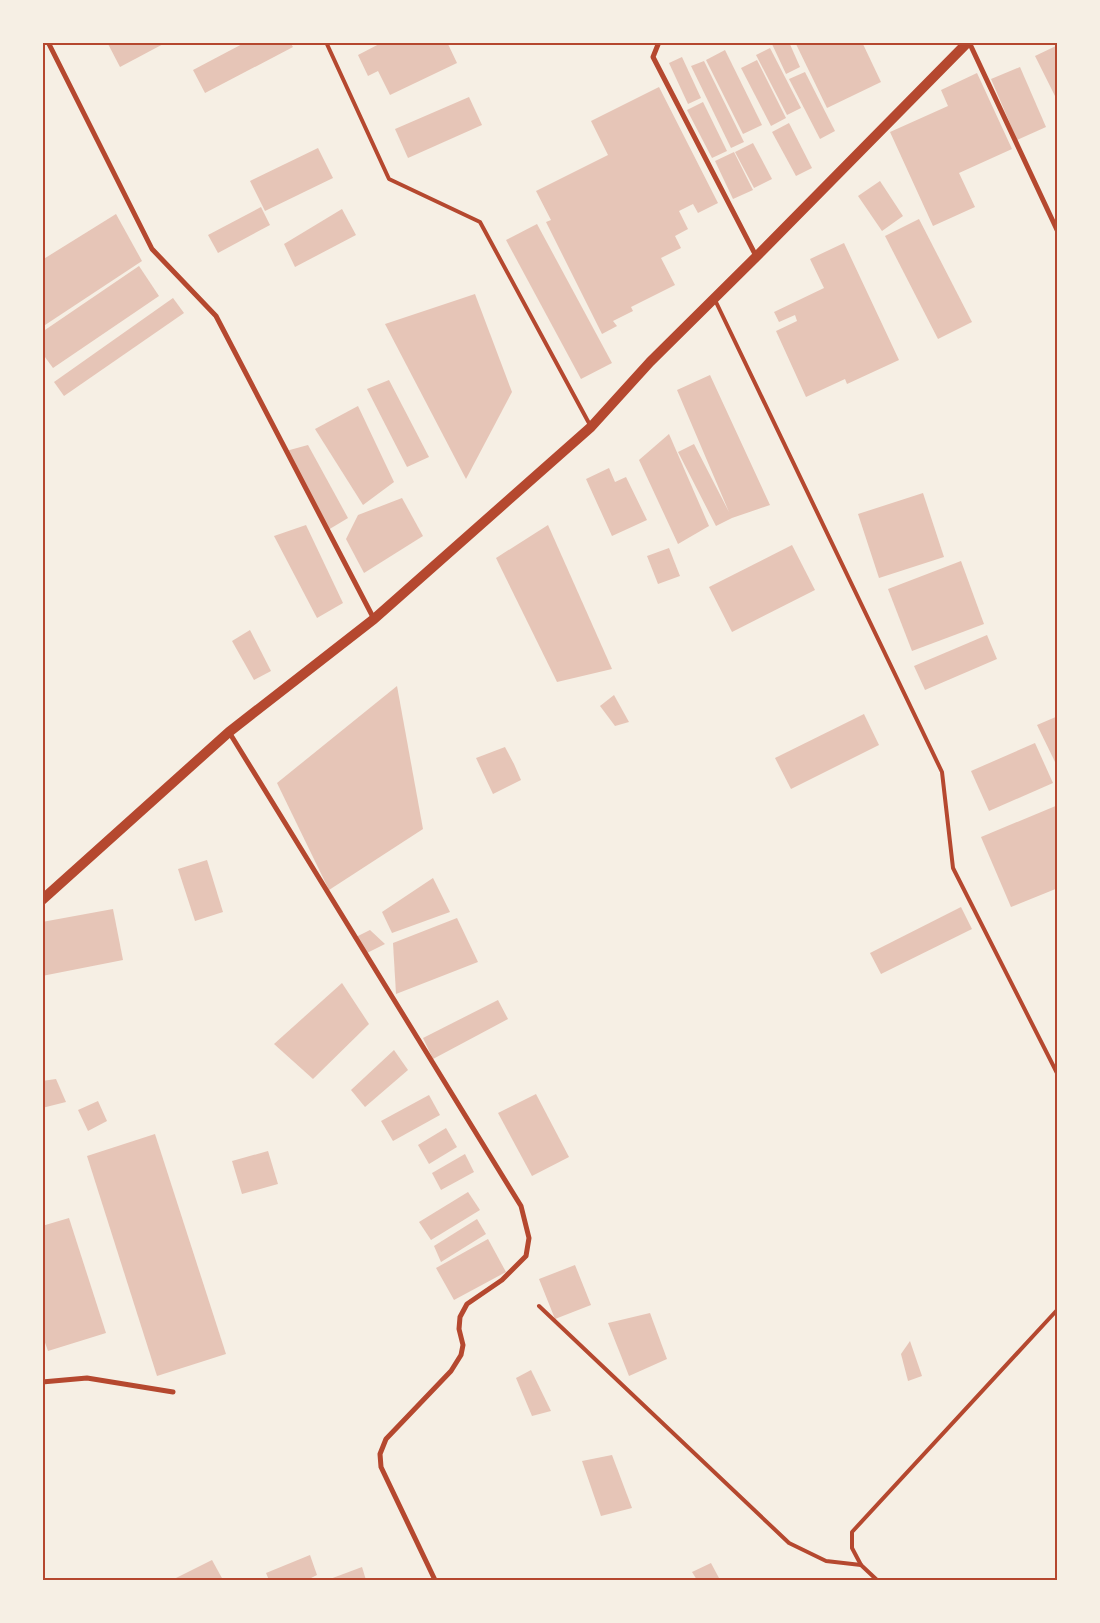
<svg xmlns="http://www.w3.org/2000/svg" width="1100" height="1623" font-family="Bitter,serif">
<rect width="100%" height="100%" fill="#f6efe4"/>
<g fill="#e6c5b7">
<path d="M107,42H167L120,67Z"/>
<path d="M246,42H290L293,47L205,93L193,70Z"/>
<path d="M383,42H447L457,63L390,95L378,71L368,76L358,55Z"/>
<path d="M771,42H789L800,67L786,74Z"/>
<path d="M795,42H862L881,82L827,108Z"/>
<path d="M1058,45V102L1035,56Z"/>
<path d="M770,48L801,108L787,115L756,55Z"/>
<path d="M725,50L762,125L743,134L706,60Z"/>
<path d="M682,57L701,98L688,104L669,63Z"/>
<path d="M757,60L786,118L771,126L741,68Z"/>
<path d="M704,61L744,142L731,148L691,66Z"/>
<path d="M1020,67L1046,127L1017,140L991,79Z"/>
<path d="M805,72L835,131L820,139L789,79Z"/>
<path d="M977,73L1012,149L959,173L975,207L933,226L890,132L948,106L941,90Z"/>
<path d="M659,87L718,203L698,213L693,204L679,211L688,229L675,236L681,248L661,258L675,285L631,307L633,311L613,321L617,326L602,334L546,222L551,220L536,191L608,155L591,121Z"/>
<path d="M469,97L482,125L408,158L395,129Z"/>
<path d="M703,102L727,151L712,158L687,110Z"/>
<path d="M789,123L812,168L796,176L772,132Z"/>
<path d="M753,143L772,179L754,188L735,152Z"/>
<path d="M318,148L333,178L265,211L250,181Z"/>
<path d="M734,152L753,190L733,199L715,161Z"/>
<path d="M880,181L903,216L882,231L858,196Z"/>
<path d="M261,207L270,225L218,253L208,235Z"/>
<path d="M342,209L356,235L295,267L284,244Z"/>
<path d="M116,214L142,261L42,327V260Z"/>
<path d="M919,219L972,322L938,339L885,236Z"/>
<path d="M537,224L612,363L581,379L506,240Z"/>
<path d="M844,243L899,360L847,384L845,379L806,397L776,331L797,321L795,315L779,322L774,312L824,288L810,259Z"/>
<path d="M139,266L159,296L53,368L42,353V332Z"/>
<path d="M475,294L512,392L466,479L385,324Z"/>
<path d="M173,298L184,313L64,396L54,382Z"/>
<path d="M710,375L770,505L732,518L716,526L678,452L694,444L729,512L677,390Z"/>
<path d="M389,380L429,457L407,467L367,389Z"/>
<path d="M358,406L394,482L363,505L315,429Z"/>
<path d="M669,434L709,526L678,544L639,460Z"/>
<path d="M308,445L348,518L328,530L286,451Z"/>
<path d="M609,468L615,482L626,477L647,520L612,536L586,479Z"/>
<path d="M923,493L944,557L879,578L858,514Z"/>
<path d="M402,498L423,536L364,573L346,539L358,515Z"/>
<path d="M306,525L343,603L317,618L274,536Z"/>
<path d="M548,525L612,669L557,682L496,558Z"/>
<path d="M792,545L815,590L732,632L709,587Z"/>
<path d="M669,548L680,576L658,584L647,556Z"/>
<path d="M961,561L984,624L912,651L888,589Z"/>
<path d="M250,630L271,671L254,680L232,641Z"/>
<path d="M987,635L997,659L925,690L914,666Z"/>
<path d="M397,686L423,829L329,890L277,783Z"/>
<path d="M614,695L629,722L615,726L600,706Z"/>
<path d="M864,714L879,745L791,789L775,758Z"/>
<path d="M1058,716V768L1037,725Z"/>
<path d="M1035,743L1053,783L989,811L971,771Z"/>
<path d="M505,747L514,764L521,780L493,794L476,758Z"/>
<path d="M1058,805V888L1011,907L981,837Z"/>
<path d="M207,860L223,912L195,921L178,869Z"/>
<path d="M433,878L450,912L392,933L382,912Z"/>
<path d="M961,907L972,929L881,974L870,953Z"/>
<path d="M113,909L123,960L42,976V922Z"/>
<path d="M457,918L478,962L396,994L393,943Z"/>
<path d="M370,930L385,944L365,954L356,937Z"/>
<path d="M342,983L369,1024L313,1079L274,1044Z"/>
<path d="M498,1000L508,1019L433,1059L423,1038Z"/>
<path d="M394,1050L408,1070L365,1107L351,1090Z"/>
<path d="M56,1079L66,1102L42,1108V1081Z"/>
<path d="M536,1094L569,1157L532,1176L498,1113Z"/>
<path d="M429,1095L440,1115L393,1141L381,1121Z"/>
<path d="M98,1101L107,1121L88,1131L78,1110Z"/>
<path d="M446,1128L457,1147L429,1164L418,1145Z"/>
<path d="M155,1134L226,1354L157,1376L87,1156Z"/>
<path d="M268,1151L278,1184L242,1194L232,1161Z"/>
<path d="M465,1154L474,1172L441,1190L432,1173Z"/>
<path d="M468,1192L480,1210L431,1240L419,1222Z"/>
<path d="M69,1218L106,1333L48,1351L42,1334V1226Z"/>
<path d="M477,1219L486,1234L441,1262L434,1246Z"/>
<path d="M488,1239L506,1272L454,1300L436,1268Z"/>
<path d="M575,1265L591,1305L555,1319L539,1279Z"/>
<path d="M650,1313L667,1359L629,1376L608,1323Z"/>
<path d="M910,1341L922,1376L908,1381L901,1354Z"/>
<path d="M531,1370L551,1411L532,1416L516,1378Z"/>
<path d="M612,1455L632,1508L601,1516L582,1461Z"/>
<path d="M310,1555L317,1575L307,1580H269L266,1573Z"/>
<path d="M212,1560L223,1580H174V1579Z"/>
<path d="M711,1563L720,1580H697L692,1572Z"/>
<path d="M362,1567L366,1580H331L330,1579Z"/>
</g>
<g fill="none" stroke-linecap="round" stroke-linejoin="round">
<g stroke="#b5482f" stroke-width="4">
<path d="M326,42L389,179L480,222L590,425"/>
<path d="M715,300L942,772L953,868L1058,1075"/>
<path d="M539,1306L789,1543L826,1561L861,1565"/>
<path d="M877,1580L861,1565L852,1548V1532L1058,1309"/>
</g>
<g stroke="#b5482f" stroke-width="5">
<path d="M48,42L152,249L216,316L374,619"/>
<path d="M659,42L653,57L756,256"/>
<path d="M969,42L1058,232"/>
<path d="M229,732L521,1206L529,1238L526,1256L502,1280L467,1304L460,1317L459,1329L463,1345L461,1355L451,1371L386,1439L380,1454L381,1467L435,1580"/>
<path d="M42,1382L87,1378L173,1392"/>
</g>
<path stroke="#b5482f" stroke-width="10" d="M42,900L229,732L374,619L591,427L650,362L756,257L968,42"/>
</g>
<rect width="1100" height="1623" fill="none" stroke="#f6efe4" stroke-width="88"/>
<rect x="44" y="44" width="1012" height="1535" fill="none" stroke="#b5482f" stroke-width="2"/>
</svg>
